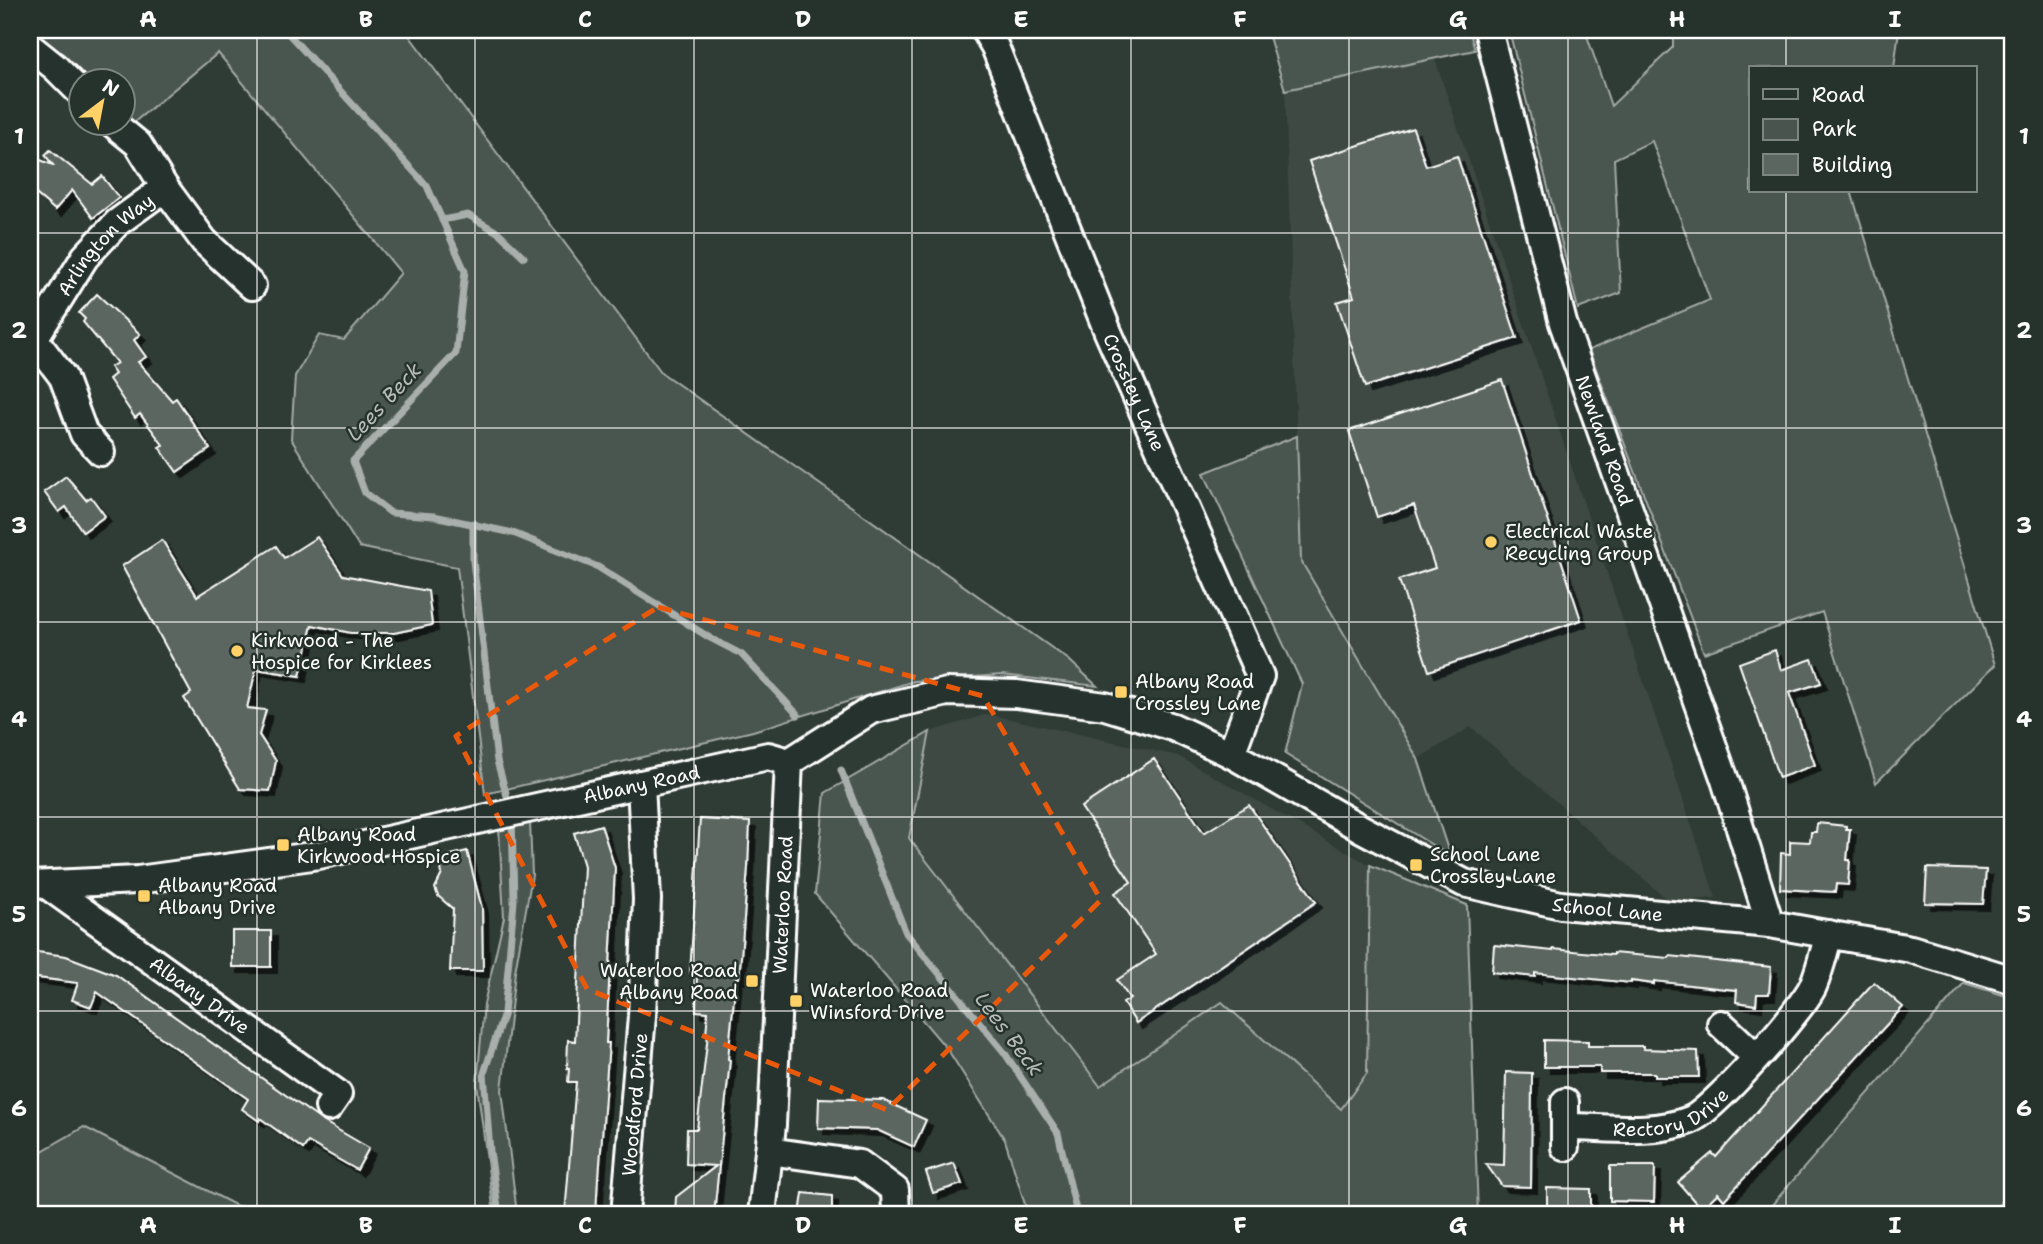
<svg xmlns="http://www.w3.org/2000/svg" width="2043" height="1244" font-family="'Shantell Sans',sans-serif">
<defs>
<filter id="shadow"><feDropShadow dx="6" dy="6" stdDeviation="0" flood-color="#0009"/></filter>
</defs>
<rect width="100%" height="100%" fill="#2f3b35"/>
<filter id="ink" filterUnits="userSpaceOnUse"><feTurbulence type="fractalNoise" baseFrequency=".0143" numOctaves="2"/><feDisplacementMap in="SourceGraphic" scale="14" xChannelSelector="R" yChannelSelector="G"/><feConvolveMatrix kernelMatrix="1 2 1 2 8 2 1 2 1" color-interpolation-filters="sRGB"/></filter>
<g filter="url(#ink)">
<g fill="#3c4842">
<path d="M1435,59L1716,898L1670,902L1471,727L1418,759L1301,561L1285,90Z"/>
<path d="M987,714L1178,756L1370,865L1367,1073L1341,1109L1222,1003L1100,1087L909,838L930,732Z"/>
</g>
<g fill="#4a544f" stroke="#a4aaa7" stroke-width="2">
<path d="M30,30H405L662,373L1069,660L1097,686L1002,675L914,681L753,731L485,794L457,567L359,547L291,439L295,376L319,335L344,340L401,273L218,53L127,128L122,122V80H80L30,38Z"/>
<path d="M1267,30H1469L1475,50L1285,90Z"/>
<path d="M1509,30H1585L1611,106L1673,47V30H1899L1894,68H1751V191H1851L1995,665L1876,783L1822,612L1704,653L1589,350L1710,300L1652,141L1614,159L1621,293L1578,309Z"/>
<path d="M1297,436L1301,561L1418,759L1450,856L1285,754L1302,684L1204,473Z"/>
<path d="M930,732L909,838L1100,1086L1222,1002L1341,1109L1367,1073L1370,865L1467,905L1478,1214H1028L1005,1140L948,1050L815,894L825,793Z"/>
<path d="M530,822L532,875L515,972L502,1090L517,1214H494L477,1084L484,1004L504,917L499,828Z"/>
<path d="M1964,983L2013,998V1179L1994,1214H1764Z"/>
<path d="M84,1127L237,1206L306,1214H30V1158Z"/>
</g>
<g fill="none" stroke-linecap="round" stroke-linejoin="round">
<g stroke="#a9afac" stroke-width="7">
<path d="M285,30L427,186L465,271L456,353L353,461L365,493L391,513L434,516L513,533L598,567L710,638L741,654L798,715"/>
<path d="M442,220L468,215L499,233L524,257"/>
<path d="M473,523V561L497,761L512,814L514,902L504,1013L484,1073L490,1151L499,1214"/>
<path d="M841,770L906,933L1004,1052L1058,1133L1077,1214"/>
</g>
</g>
<g fill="#5b6661" stroke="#fff" stroke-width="2" filter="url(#shadow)">
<path d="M1413,128L1426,166L1457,156L1517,338L1365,387L1337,302L1354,297L1309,161Z"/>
<path d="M50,150L92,184L102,176L119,198L93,218L72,190L55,210L30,189V156L53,165L45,155Z"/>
<path d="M97,294L140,334L134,340L146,357L138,362L172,401L176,398L210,449L177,472L159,447L163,445L140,414L135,418L109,379L115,374L110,367L117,363L83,322L85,319L79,313Z"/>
<path d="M1502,380L1581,620L1429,671L1399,580L1435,568L1414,505L1377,517L1349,431Z"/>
<path d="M66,476L86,500L91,497L105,516L83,532L66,507L59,512L44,492Z"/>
<path d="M317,537L343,575L428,591L432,625L394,633H351L312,625L300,676L256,669L247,708L266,710L259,735L276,761L270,791L240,789L184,698L191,693L122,566L162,540L197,596L276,546L284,558Z"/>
<path d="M1775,650L1781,670L1812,659L1821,683L1789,693L1815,765L1779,778L1739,663Z"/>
<path d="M1154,759L1204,833L1249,805L1316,902L1136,1023L1123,1003L1130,999L1117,980L1156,954L1115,893L1131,882L1081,807Z"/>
<path d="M700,819L750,822L748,867L741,957L739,978H736L728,1059L730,1060L714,1214H675L676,1197L716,1166L686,1164L687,1129H697L708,1034H706L708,1012L696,1011L697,974L690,973Z"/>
<path d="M1817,823L1846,826V829H1850L1847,860H1850L1848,885L1836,884L1835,892L1780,889L1781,853L1790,854V841L1810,842L1811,832H1816Z"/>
<path d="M601,825L615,868L606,1043H609L599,1177H598L596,1214H565L576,1082H568L569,1068H567L568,1040L575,1041L584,866L574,833Z"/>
<path d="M467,851L482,908L483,971H450L453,909L438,896L435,888L442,874L439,858Z"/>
<path d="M1927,868L1986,870L1983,904L1925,903Z"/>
<rect x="232" y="931" width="39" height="36"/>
<path d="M1494,945L1553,951V949L1613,955V953L1669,958L1670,956L1771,967L1769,994H1757L1756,1005L1736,1002L1737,990L1726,989L1654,981V984L1631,981V983L1535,973V977L1492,972Z"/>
<path d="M30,951L66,956L116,975L321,1120L369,1148L357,1170L308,1142L303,1149L260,1118L259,1121L242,1109L248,1099L97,992L91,1007L72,1000L78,983L30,977Z"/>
<path d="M1874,982L1903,1007L1724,1200L1718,1193L1701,1209L1678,1182L1712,1153L1716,1157Z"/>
<path d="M1544,1040L1588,1041V1046H1643V1049L1698,1051L1699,1077H1655V1073H1600V1067H1544Z"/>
<path d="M1506,1072L1532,1073L1531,1187L1502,1186L1486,1164L1504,1165Z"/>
<path d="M819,1098L883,1100L926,1120L914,1147L877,1130L818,1128Z"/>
<path d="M954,1163L962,1184L933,1193L926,1172Z"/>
<path d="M1610,1166H1655L1654,1202L1610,1201Z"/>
<path d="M1547,1188L1591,1189V1214H1547Z"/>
<path d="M803,1193L832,1196V1214H800Z"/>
</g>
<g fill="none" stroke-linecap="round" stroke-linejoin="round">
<g stroke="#fff" stroke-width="32">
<g id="minor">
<path id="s1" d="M985,30L995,47L1108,332L1260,676L1231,754"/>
<path id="s2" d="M1488,30L1563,323L1725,780L1770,924"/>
<path d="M30,47L55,67L80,92"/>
<path d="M165,188L204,241L252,286"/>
<path d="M34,339L63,377L84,434L101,452"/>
<path id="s3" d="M30,341L34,339L85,257L118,222L165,188L138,144L111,122"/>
<path id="s4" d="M789,762L871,710L947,692L1016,694L1105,706L1173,727L1231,754L1362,829L1464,883L1561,905L1770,924L1911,949L2013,980"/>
<path id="s5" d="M30,885L138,880L319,855L768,756L789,762"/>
<path id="s6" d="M48,886L338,1094L329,1107"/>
<path d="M1721,1024L1756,1057"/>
<path d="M1565,1102V1147"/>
<path id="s7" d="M1567,1127C1606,1127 1652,1135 1690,1120C1713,1111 1802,1010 1813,986C1820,970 1824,951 1829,934"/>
<path d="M769,1151L860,1164L895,1190L896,1214"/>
<path id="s8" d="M625,1214L642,1016L647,899L641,784"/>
<path id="s9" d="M762,1214L772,1125L789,762"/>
</g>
</g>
<use href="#minor" stroke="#26332d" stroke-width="26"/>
</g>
</g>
<path fill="none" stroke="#e8590c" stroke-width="5" stroke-dasharray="14 9" stroke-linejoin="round" d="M658,607L983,696L1101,900L887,1110L587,989L456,736Z"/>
<path fill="none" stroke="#fff" stroke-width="2" stroke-opacity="0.55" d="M257,30V1214M475,30V1214M694,30V1214M912,30V1214M1131,30V1214M1349,30V1214M1568,30V1214M1786,30V68M1786,191V1214M30,233H2013M30,428H2013M30,622H2013M30,817H2013M30,1011H2013"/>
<g fill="#ffd166" stroke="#26332d" stroke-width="2.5">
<circle cx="1491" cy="542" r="7"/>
<circle cx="237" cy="651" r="7"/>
<rect x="1114" y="685" width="14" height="14" rx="3.5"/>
<rect x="276" y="838" width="14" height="14" rx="3.5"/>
<rect x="1409" y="858" width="14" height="14" rx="3.5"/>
<rect x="137" y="889" width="14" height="14" rx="3.5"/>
<rect x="745" y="974" width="14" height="14" rx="3.5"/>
<rect x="789" y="994" width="14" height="14" rx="3.5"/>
</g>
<g text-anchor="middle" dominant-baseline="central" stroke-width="5" stroke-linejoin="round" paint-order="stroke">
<g font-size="19" fill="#fff" stroke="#26332d">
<text stroke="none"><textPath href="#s3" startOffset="124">Arlington Way</textPath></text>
<text stroke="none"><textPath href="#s1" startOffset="392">Crossley Lane</textPath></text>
<text stroke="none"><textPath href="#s2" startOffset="427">Newland Road</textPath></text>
<text stroke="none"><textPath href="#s5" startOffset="621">Albany Road</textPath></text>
<text stroke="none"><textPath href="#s9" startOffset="310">Waterloo Road</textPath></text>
<text stroke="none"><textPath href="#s4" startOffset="882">School Lane</textPath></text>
<text stroke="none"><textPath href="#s6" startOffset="187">Albany Drive</textPath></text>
<text stroke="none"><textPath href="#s8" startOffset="110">Woodford Drive</textPath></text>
<text stroke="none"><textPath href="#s7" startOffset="108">Rectory Drive</textPath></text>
</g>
<g font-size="19" fill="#fff" stroke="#26332d" text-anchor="start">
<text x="1505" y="531">Electrical Waste<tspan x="1505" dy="22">Recycling Group</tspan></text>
<text x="251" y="640">Kirkwood - The<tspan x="251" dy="22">Hospice for Kirklees</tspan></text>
<text x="1135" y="681">Albany Road<tspan x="1135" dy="22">Crossley Lane</tspan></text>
<text x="297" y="834">Albany Road<tspan x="297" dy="22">Kirkwood Hospice</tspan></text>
<text x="1430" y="854">School Lane<tspan x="1430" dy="22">Crossley Lane</tspan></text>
<text x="158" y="885">Albany Road<tspan x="158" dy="22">Albany Drive</tspan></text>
<text x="738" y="970" text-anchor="end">Waterloo Road<tspan x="738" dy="22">Albany Road</tspan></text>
<text x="810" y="990">Waterloo Road<tspan x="810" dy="22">Winsford Drive</tspan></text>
</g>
<g font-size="21" font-style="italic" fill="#b8bcba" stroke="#26332d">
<text transform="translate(384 402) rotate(-47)">Lees Beck</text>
<text transform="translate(1009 1034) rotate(53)">Lees Beck</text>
</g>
</g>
<rect width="2043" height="1244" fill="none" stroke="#26332d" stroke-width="77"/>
<rect x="1749" y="66" width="228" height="126" fill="#26332d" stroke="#7d8581" stroke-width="2"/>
<rect x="1763" y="89" width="35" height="10" fill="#26332d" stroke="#7d8581" stroke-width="2"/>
<text x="1812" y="102" font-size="21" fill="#ffffff">Road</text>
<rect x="1763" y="119" width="35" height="21" fill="#4a544f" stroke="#7d8581" stroke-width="2"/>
<text x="1812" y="136" font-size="21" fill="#ffffff">Park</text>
<rect x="1763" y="154" width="35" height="21" fill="#5b6661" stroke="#7d8581" stroke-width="2"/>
<text x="1812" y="172" font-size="21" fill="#ffffff">Building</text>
<g transform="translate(102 102) rotate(32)"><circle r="33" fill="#26332d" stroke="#7d8581" stroke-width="2"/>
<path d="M0-5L12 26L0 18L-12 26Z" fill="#ffd166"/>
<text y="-10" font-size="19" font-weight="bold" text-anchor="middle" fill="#ffffff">N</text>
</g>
<rect x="38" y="38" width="1966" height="1168" fill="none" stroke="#fff" stroke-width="2.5"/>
<g font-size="23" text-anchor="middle" font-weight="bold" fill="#fff">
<text x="148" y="27">A</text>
<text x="366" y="27">B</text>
<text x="585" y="27">C</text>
<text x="803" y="27">D</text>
<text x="1021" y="27">E</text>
<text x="1240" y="27">F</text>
<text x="1458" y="27">G</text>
<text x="1677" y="27">H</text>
<text x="1895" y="27">I</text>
<text x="19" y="144">1</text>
<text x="2024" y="144">1</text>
<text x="19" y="338">2</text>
<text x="2024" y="338">2</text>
<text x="19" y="533">3</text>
<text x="2024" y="533">3</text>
<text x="19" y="727">4</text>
<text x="2024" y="727">4</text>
<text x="19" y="922">5</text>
<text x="2024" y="922">5</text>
<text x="19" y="1116">6</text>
<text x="2024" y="1116">6</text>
<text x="148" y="1233">A</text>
<text x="366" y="1233">B</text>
<text x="585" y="1233">C</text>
<text x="803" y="1233">D</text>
<text x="1021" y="1233">E</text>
<text x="1240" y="1233">F</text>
<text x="1458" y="1233">G</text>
<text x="1677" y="1233">H</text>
<text x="1895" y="1233">I</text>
</g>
</svg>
